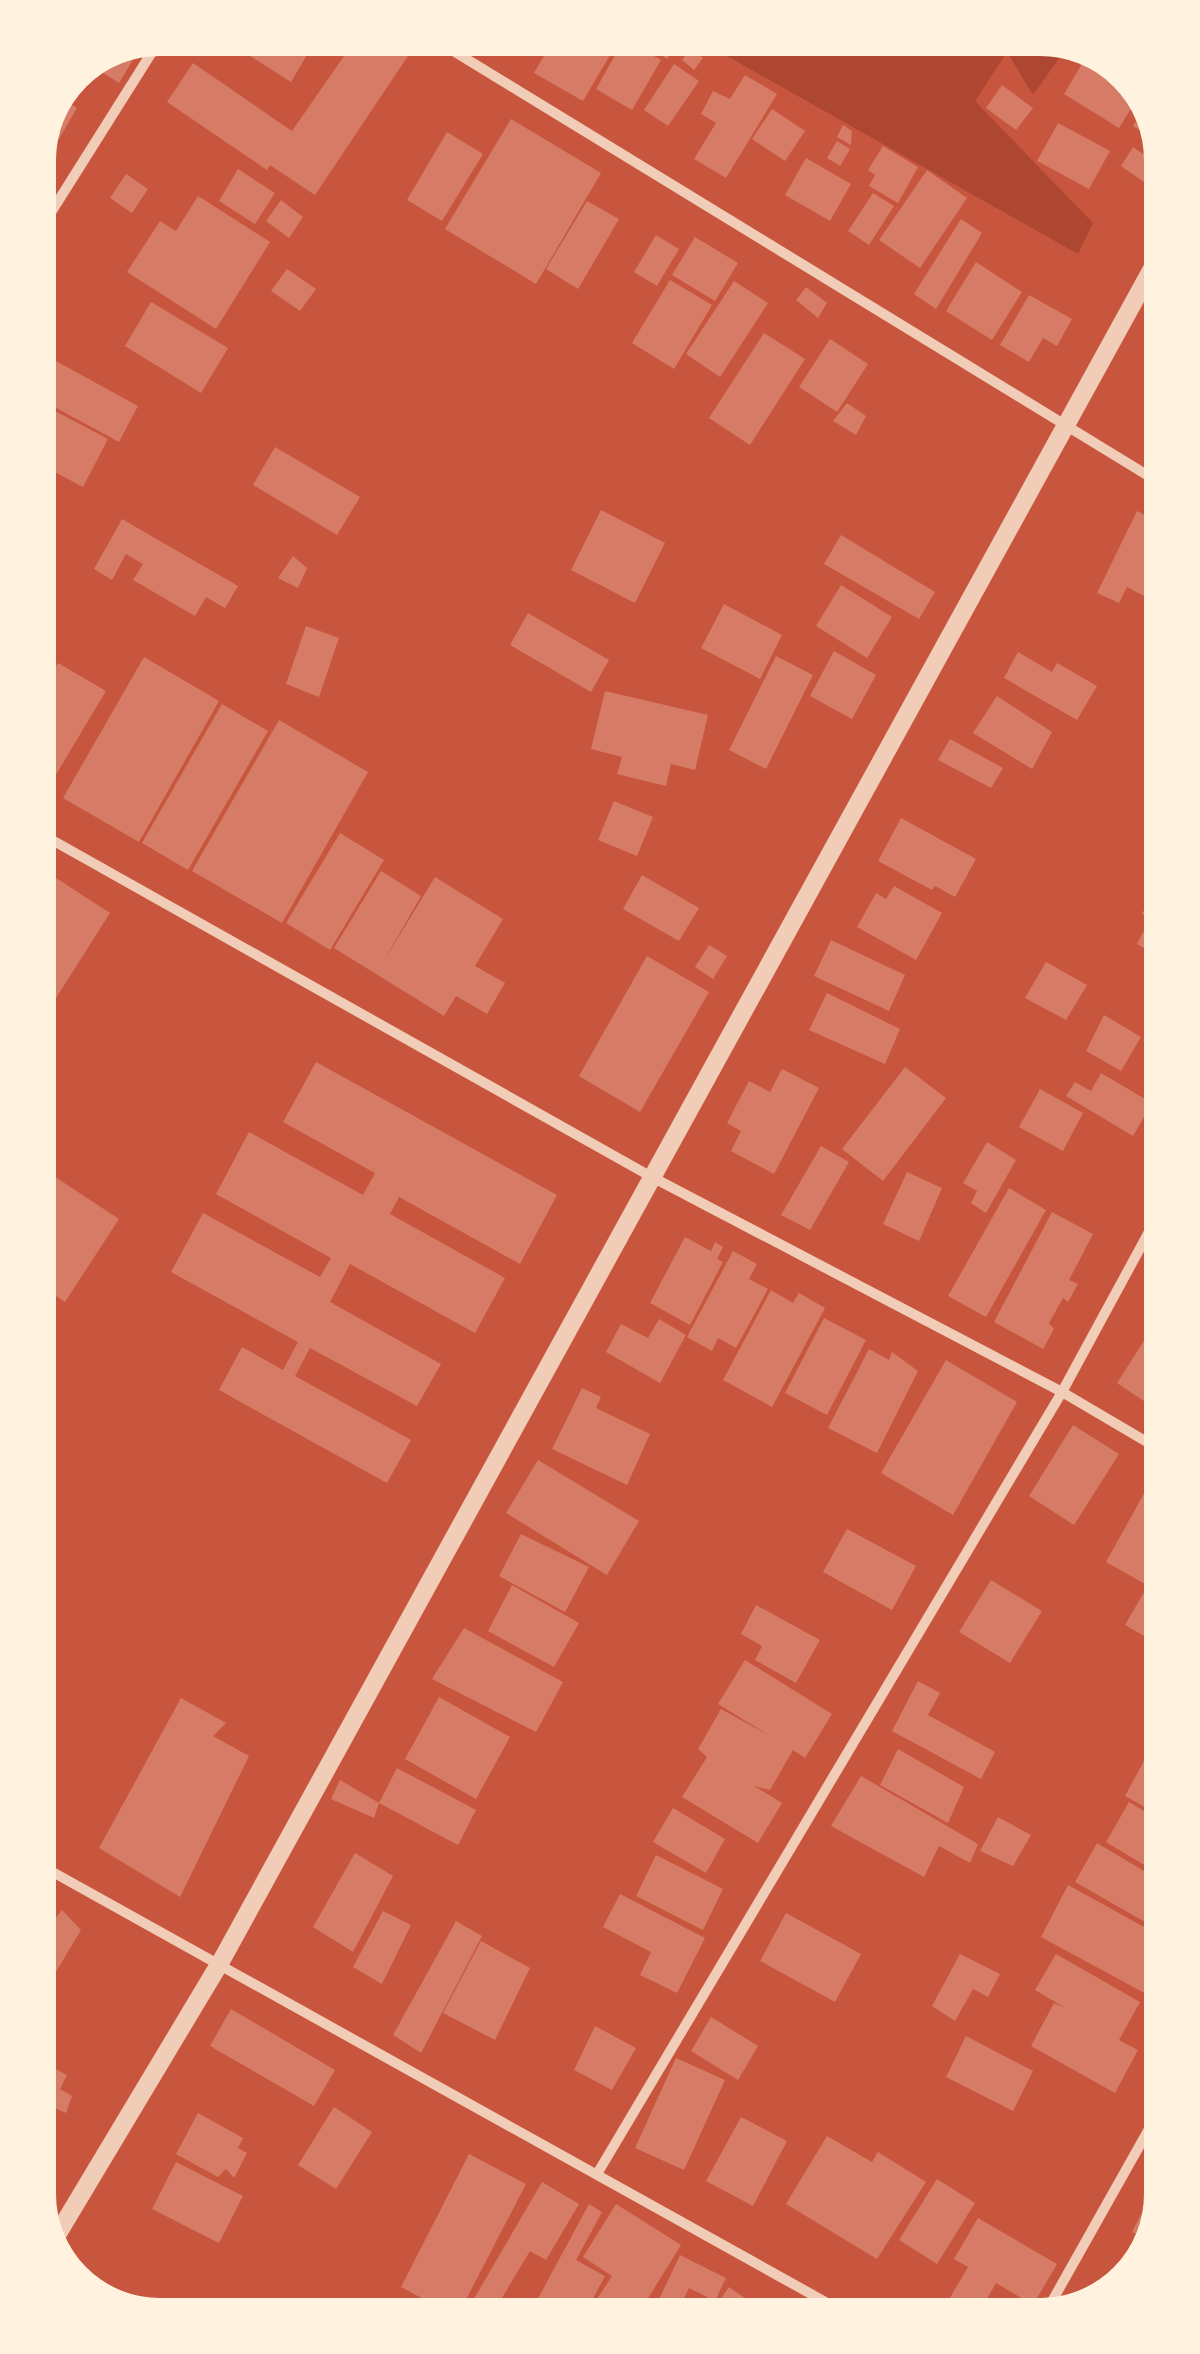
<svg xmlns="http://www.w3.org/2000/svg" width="1200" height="2354" font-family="'Source Sans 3',sans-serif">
<rect width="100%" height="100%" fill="#c8553d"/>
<path fill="#ae4732" d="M686,33H1037L1065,50L1033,95L1007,52L975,101L1093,223L1078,254Z"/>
<g fill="#d67c66">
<path d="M256,33H320L291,82L244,52Z"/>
<path d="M360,33H398L401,35L396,43L410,53L315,195L270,165L267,170L167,102L193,63L292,131Z"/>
<path d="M557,33H623L583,101L534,73Z"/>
<path d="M631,33H675L681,37L667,59Z"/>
<path d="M146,38L119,83L87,63L106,55Z"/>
<path d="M624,39L661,60L632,110L596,89Z"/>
<path d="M690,49L703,58L694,70L682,60Z"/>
<path d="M1089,52L1134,80L1142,91L1119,128L1064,94Z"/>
<path d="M674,64L699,81L668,126L644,110Z"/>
<path d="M745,75L777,94L726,178L694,159L716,123L701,114L713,91L730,99Z"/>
<path d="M1002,85L1033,108L1016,130L986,108Z"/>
<path d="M58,96L77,108L45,163L33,152Z"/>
<path d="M1149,99L1158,112V141L1133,126Z"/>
<path d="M772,109L805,131L785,161L752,139Z"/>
<path d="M511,119L601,173L536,284L445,229Z"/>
<path d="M1058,123L1110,151L1089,189L1037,161Z"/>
<path d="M843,125L852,131L851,145L837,137Z"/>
<path d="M447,132L483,154L442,221L407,200Z"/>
<path d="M837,141L850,149L840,166L827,158Z"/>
<path d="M883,146L918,167L898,203L869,186L875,175L868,170Z"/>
<path d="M1133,147L1158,165L1157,191L1121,166Z"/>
<path d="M806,158L851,184L830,221L785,195Z"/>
<path d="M238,169L275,193L255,224L219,201Z"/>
<path d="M927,170L967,198L920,268L879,240Z"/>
<path d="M126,174L148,189L132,213L110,198Z"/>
<path d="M873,193L894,206L869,245L848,231Z"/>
<path d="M198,196L270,242L216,329L127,272L160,221L176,231Z"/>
<path d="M281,200L303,217L289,238L266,221Z"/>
<path d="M587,201L619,219L578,289L546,269Z"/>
<path d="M961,219L982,233L936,309L914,294Z"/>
<path d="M656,235L679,249L657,286L634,272Z"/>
<path d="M695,237L738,263L715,301L672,275Z"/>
<path d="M976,262L1022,292L992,340L946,311Z"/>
<path d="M287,269L316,289L300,311L271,291Z"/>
<path d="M670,280L712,305L674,369L632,343Z"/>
<path d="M734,281L768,303L720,377L686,354Z"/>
<path d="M806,287L827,303L818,318L796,300Z"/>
<path d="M1029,295L1072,319L1057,346L1043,338L1029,362L1000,345Z"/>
<path d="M151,302L228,348L201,393L125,346Z"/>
<path d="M764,333L805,359L750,445L709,418Z"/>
<path d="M830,339L868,364L837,412L799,387Z"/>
<path d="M34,349L138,406L119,442L34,396Z"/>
<path d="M847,403L866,416L856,435L833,421Z"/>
<path d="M42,404L108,439L83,487L34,461V407L39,409Z"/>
<path d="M275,447L360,497L337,535L253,485Z"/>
<path d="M601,510L665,543L635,603L571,570Z"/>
<path d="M1137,511L1160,523V569L1146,597L1127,587L1119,603L1097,593Z"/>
<path d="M122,519L238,586L225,608L206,597L195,616L133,580L143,564L126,554L112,580L94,569Z"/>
<path d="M841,535L935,592L919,619L824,564Z"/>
<path d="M293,556L307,568L298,588L278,578Z"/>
<path d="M841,585L892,617L867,658L816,626Z"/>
<path d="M724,604L782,635L760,679L701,648Z"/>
<path d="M528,613L609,660L591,692L510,645Z"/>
<path d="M306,626L339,638L319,697L286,684Z"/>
<path d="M834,651L876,675L852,719L810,696Z"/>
<path d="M1018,652L1052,672L1057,663L1097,686L1077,720L1004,678Z"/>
<path d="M776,656L813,675L766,769L729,750Z"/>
<path d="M144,657L219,701L139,842L63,798Z"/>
<path d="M58,663L106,691L48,788L36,781L35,705Z"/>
<path d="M605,691L708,715L695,770L671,764L666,786L617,774L622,757L591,749Z"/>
<path d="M997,696L1052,732L1032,769L973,733Z"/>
<path d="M222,704L268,731L188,870L142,843Z"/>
<path d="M279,720L368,772L282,923L192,871Z"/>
<path d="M950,739L1003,768L991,788L938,760Z"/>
<path d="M614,801L653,817L637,856L598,840Z"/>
<path d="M901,818L976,859L955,897L935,886L932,890L878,861Z"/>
<path d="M340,833L384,860L330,950L286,923Z"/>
<path d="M381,871L421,896L382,964L435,877L503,919L475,966L505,983L487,1014L456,996L444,1016L334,948Z"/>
<path d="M642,875L699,908L679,941L623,909Z"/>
<path d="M56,878L110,913L37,1028L36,910Z"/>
<path d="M894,886L942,913L916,960L857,927L876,893L886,899Z"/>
<path d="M1151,897L1162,903V958L1137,944L1150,919L1142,914Z"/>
<path d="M831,940L905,975L889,1011L814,976Z"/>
<path d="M709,945L727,956L713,979L695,967Z"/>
<path d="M647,956L709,992L640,1112L579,1076Z"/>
<path d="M1046,962L1087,985L1066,1020L1025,998Z"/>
<path d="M827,993L900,1029L885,1064L809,1030Z"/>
<path d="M1104,1015L1141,1037L1121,1071L1086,1051Z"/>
<path d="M316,1062L557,1195L520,1264L399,1197L390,1214L505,1278L475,1333L350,1264L330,1302L441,1364L417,1406L310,1348L295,1376L411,1440L387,1483L219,1390L242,1347L283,1370L298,1342L171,1272L203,1213L320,1277L331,1258L216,1194L249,1132L363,1195L375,1173L283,1122Z"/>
<path d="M905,1067L946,1098L883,1181L842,1149Z"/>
<path d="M782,1069L819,1088L774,1174L731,1151L741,1131L727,1123L749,1081L770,1092Z"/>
<path d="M1101,1073L1152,1103L1133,1136L1066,1096L1075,1082L1091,1091Z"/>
<path d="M1040,1089L1083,1113L1063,1151L1019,1127Z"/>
<path d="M987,1142L1016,1160L986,1213L971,1203L977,1191L963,1183Z"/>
<path d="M821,1146L849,1162L810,1230L781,1215Z"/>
<path d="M37,1165L119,1219L65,1302L38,1284Z"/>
<path d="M907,1172L942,1188L919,1241L883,1224Z"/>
<path d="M1009,1188L1046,1210L986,1317L948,1296Z"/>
<path d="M1052,1212L1093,1234L1069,1280L1078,1284L1068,1302L1063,1298L1049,1323L1054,1329L1043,1349L994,1322Z"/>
<path d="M685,1237L711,1251L715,1242L723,1247L717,1259L723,1262L690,1325L650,1303Z"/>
<path d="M733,1251L757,1264L749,1279L768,1289L736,1348L718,1338L712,1351L687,1337Z"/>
<path d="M771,1290L793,1303L799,1293L825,1308L772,1407L723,1380Z"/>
<path d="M824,1318L866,1340L827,1415L785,1393Z"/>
<path d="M659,1319L686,1335L660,1383L606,1352L621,1324L648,1338Z"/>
<path d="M1149,1333L1164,1343V1371L1147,1403L1117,1383Z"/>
<path d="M869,1349L889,1360L892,1352L918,1371L877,1453L828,1428Z"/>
<path d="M946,1360L1017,1402L953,1515L881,1473Z"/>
<path d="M1164,1378V1415L1150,1404Z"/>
<path d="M582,1388L601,1397L596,1408L650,1434L627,1485L552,1449Z"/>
<path d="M1073,1425L1119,1454L1074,1525L1029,1496Z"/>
<path d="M538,1460L639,1521L607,1575L506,1513Z"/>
<path d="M1152,1479L1164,1486L1165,1549L1145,1584L1106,1562Z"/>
<path d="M847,1529L916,1566L892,1610L823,1572Z"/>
<path d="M521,1534L589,1567L565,1612L499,1576Z"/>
<path d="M1165,1556V1648L1125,1625Z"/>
<path d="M991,1580L1042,1611L1010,1663L959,1632Z"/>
<path d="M512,1585L579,1623L554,1667L488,1631Z"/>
<path d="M756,1605L820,1640L796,1683L755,1660L762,1646L741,1634Z"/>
<path d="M464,1628L563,1682L536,1732L432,1679Z"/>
<path d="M745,1660L832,1714L805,1758L793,1750L770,1790L754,1786L782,1803L758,1843L682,1797L707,1757L698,1749L721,1709L770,1736L718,1704Z"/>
<path d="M918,1681L940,1693L928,1715L995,1752L981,1779L892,1731Z"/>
<path d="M439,1697L510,1737L476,1799L405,1759Z"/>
<path d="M181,1698L226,1723L213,1736L249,1756L180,1897L99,1848Z"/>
<path d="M1151,1748L1165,1756L1166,1819L1125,1796Z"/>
<path d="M898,1749L964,1787L948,1823L880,1785Z"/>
<path d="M397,1768L476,1810L458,1845L379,1803Z"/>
<path d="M861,1776L978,1844L970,1863L939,1846L924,1877L831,1826Z"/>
<path d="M340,1780L379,1803L374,1818L331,1799Z"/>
<path d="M1129,1802L1166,1824V1878L1106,1842Z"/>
<path d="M673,1808L725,1839L706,1873L653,1842Z"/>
<path d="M998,1817L1031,1835L1013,1866L980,1851Z"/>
<path d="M1097,1843L1166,1884V1934L1075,1882Z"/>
<path d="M355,1853L393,1876L353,1952L313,1927Z"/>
<path d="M656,1855L723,1889L703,1930L636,1896Z"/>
<path d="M1068,1885L1166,1939V1960L1148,1995L1041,1937Z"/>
<path d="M620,1894L705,1938L677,1993L640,1975L651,1952L603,1927Z"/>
<path d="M62,1910L81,1930L41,1997V1913L54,1920Z"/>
<path d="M383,1911L411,1925L382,1984L353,1967Z"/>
<path d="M786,1913L861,1954L835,2002L760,1961Z"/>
<path d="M456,1921L482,1936L421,2053L393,2035Z"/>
<path d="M481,1941L530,1968L495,2040L443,2013Z"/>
<path d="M960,1954L1000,1974L988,1997L973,1989L955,2021L932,2006Z"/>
<path d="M1056,1954L1140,2002L1119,2040L1138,2050L1115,2093L1031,2046L1054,2003L1067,2009L1035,1990Z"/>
<path d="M231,2009L335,2070L314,2106L210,2046Z"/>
<path d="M711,2017L758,2046L738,2080L691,2051Z"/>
<path d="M595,2026L636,2048L612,2090L574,2070Z"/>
<path d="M966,2036L1033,2071L1013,2111L946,2077Z"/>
<path d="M676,2058L725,2080L684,2170L635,2148Z"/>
<path d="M41,2061L67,2075L60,2089L72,2096L66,2113L52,2107L42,2132Z"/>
<path d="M334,2107L372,2132L336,2189L298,2165Z"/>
<path d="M198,2113L243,2138L238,2148L247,2153L234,2178L226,2169L218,2177L176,2154Z"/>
<path d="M741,2117L787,2141L753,2206L706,2181Z"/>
<path d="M827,2136L872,2162L878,2152L926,2182L877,2259L786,2204Z"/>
<path d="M469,2154L526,2184L457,2317L401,2287Z"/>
<path d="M176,2162L243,2196L219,2243L152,2209Z"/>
<path d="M937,2179L975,2203L937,2264L899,2240Z"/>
<path d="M542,2182L579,2204L546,2260L530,2251L490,2318H484L468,2309Z"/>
<path d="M1154,2189L1167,2196L1153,2243L1132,2232Z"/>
<path d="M589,2204L602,2212L576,2260L605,2276L583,2317H549L552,2313L535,2304Z"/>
<path d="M616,2204L681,2245L637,2316L626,2317L597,2299L612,2276L583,2257Z"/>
<path d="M978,2218L1057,2264L1033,2305L996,2283L979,2313H964L947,2303L968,2267L954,2259Z"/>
<path d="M680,2255L726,2278L715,2301L689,2288L675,2316H651Z"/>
<path d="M729,2287L769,2315L709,2316Z"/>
</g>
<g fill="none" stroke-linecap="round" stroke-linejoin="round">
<g stroke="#f1ccb7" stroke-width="10">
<path d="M424,33L1160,483"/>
<path d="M33,241L164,33"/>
<path d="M36,831L650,1176L1062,1392L1164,1452"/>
<path d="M40,1865L847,2314"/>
<path d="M597,2174L1062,1392L1163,1206"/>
<path d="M1046,2312L1167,2097"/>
</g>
<path stroke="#f1ccb7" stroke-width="18" d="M48,2250L220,1963L1159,256"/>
</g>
<path d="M0 0H1200V2354H0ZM160 50H1040A110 110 0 0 1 1150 160V2194A110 110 0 0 1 1040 2304H160A110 110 0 0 1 50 2194V160A110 110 0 0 1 160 50Z" fill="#fff3e0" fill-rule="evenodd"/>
<path fill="none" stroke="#fff3e0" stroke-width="12" d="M160 50H1040A110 110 0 0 1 1150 160V2194A110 110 0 0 1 1040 2304H160A110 110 0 0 1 50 2194V160A110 110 0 0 1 160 50Z"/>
</svg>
